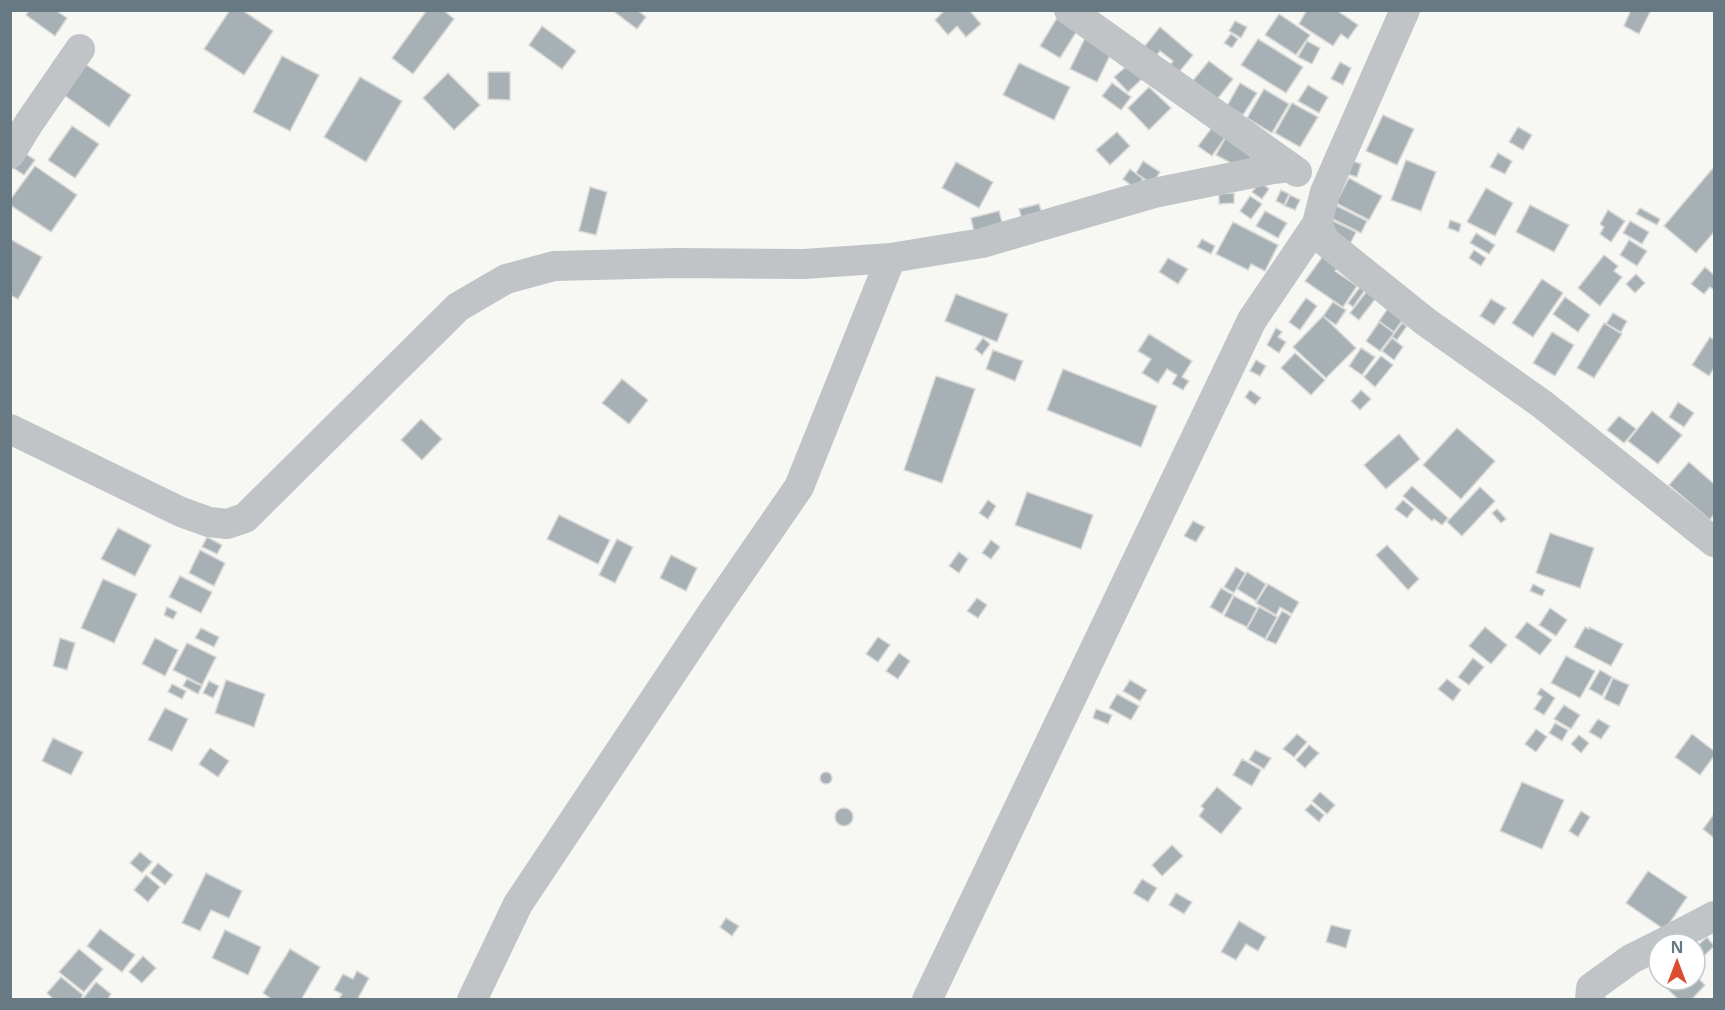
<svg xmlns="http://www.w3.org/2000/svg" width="1725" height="1010" font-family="'Open Sans',sans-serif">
<rect width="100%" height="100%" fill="#f7f7f4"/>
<g fill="#a7b0b4" stroke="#d8d8d6" stroke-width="1.5">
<path d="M29,10H55L67,18L55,36L26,15Z"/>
<path d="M230,10H242L273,31L244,75L204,49Z"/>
<path d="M427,10H443L454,19L413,74L392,58Z"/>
<path d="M612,10H637L646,17L637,29Z"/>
<path d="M945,10H969L981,24L966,37L957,26L948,35L935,20Z"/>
<path d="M1307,10H1336L1358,25L1348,39L1341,34L1333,46L1299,24Z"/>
<path d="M1651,10L1639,34L1624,26L1631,10Z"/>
<path d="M1060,13L1080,26L1060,58L1040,46Z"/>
<path d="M1279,14L1310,35L1296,55L1265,35Z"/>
<path d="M1235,21L1247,27L1241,38L1229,31Z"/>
<path d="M542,26L576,51L562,69L529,45Z"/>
<path d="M1160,27L1193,55L1179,72L1170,65L1173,61L1160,51L1156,56L1144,47Z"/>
<path d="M1087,34L1114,47L1097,82L1070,69Z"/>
<path d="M1231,34L1238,39L1232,48L1224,43Z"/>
<path d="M1258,39L1303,67L1286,93L1241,65Z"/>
<path d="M1307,41L1320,48L1312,64L1298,57Z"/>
<path d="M282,56L319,75L290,131L253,112Z"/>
<path d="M1209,61L1233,79L1215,102L1191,83Z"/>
<path d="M1340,62L1351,68L1343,85L1331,79Z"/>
<path d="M1019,63L1070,87L1054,120L1003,95Z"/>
<path d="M85,64L131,95L109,127L64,95Z"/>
<path d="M1128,65L1142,79L1128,92L1114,77Z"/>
<path d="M488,72H510V100L488,99Z"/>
<path d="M448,73L480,105L454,130L423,98Z"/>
<path d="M360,77L402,101L366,162L324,137Z"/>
<path d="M1112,83L1131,97L1121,110L1102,96Z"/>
<path d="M1240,83L1257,93L1243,115L1227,106Z"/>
<path d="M1308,85L1328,97L1319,113L1298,101Z"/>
<path d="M1149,87L1171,108L1149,130L1128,108Z"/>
<path d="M1264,89L1289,104L1272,133L1247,118Z"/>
<path d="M1292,103L1318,117L1300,147L1275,133Z"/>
<path d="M1383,115L1414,129L1397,165L1366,151Z"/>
<path d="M72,126L99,144L75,178L48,160Z"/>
<path d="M1213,126L1226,136L1212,156L1198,146Z"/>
<path d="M1518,127L1532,135L1523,150L1509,142Z"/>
<path d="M1117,132L1130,146L1110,165L1096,150Z"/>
<path d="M1226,137L1254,152L1244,170L1216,155Z"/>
<path d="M23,152L35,160L24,175L12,167Z"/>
<path d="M1498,153L1512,161L1505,174L1490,167Z"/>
<path d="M1349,160L1361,164L1357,177L1344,173Z"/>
<path d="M1406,160L1436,172L1421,211L1391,200Z"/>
<path d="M1143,161L1160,172L1152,184L1136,173Z"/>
<path d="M956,162L993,182L979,208L942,188Z"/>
<path d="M35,166L77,195L51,232L10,205V200Z"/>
<path d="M1714,167V232L1696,253L1664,226Z"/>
<path d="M1130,169L1143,179L1135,188L1123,179Z"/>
<path d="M1349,178L1382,196L1369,220L1336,203Z"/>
<path d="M1260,182L1269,189L1262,199L1252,192Z"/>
<path d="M590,187L607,192L596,235L579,231Z"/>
<path d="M1486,188L1513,203L1495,236L1467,222Z"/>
<path d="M1281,190L1289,194L1284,205L1276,201Z"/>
<path d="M1234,193V203L1219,204V194Z"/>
<path d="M1290,195L1300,200L1295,210L1285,206Z"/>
<path d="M1250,196L1262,204L1251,219L1240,211Z"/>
<path d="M1039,204L1042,214L1022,219L1019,209Z"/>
<path d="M1335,205L1367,221L1361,233L1329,217Z"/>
<path d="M1530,205L1569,225L1554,252L1516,232Z"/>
<path d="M1640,208L1660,219L1657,225L1636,214Z"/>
<path d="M1608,210L1625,221L1611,242L1600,234L1604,227L1600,224Z"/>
<path d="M999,211L1003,226L974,232L971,218Z"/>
<path d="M1265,211L1287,223L1278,238L1256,226Z"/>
<path d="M1331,220L1356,232L1349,246L1324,233Z"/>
<path d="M1450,220L1461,224L1459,232L1448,228Z"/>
<path d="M1630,221L1649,232L1642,244L1623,233Z"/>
<path d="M1233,222L1278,245L1265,271L1251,264L1248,270L1216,254Z"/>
<path d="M1476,233L1495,245L1489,254L1470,243Z"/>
<path d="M10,239L42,257L18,299L10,295Z"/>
<path d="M1202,239L1215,246L1211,254L1197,247Z"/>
<path d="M1629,240L1647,251L1637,266L1620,255Z"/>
<path d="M1474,250L1486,258L1481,266L1469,258Z"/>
<path d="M1604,255L1618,266L1614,271L1622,277L1600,306L1578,288Z"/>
<path d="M1323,256L1338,267L1335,271L1357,286L1343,307L1305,281Z"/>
<path d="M1168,258L1188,269L1178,284L1159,272Z"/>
<path d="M1705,267L1714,275V286L1713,289L1710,287L1704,294L1691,284Z"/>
<path d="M1636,274L1645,283L1635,293L1626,284Z"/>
<path d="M1542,279L1563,293L1533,337L1512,323Z"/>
<path d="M1360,287L1365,290L1353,307L1348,303Z"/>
<path d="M1367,291L1376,298L1359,320L1350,313Z"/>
<path d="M956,294L1008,314L997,342L945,321Z"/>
<path d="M1565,297L1590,315L1578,332L1553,314Z"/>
<path d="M1306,298L1317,306L1300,330L1289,322Z"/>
<path d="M1491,299L1506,308L1494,325L1480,316Z"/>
<path d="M1333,302L1346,310L1336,325L1323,316Z"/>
<path d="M1389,307L1404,318L1394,332L1379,321Z"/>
<path d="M1613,313L1627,321L1621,332L1606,324Z"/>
<path d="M1323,316L1356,348L1326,378L1293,347Z"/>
<path d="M1379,322L1394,333L1380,351L1366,341Z"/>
<path d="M1402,323L1407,326L1397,340L1392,337Z"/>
<path d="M1604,323L1622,334L1594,378L1577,368Z"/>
<path d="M1276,328L1282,332L1278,337L1286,342L1279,353L1267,345Z"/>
<path d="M1552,332L1574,345L1555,376L1533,363Z"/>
<path d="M1149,334L1192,361L1182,377L1189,381L1183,390L1172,384L1177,375L1167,369L1158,383L1142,373L1151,359L1138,351Z"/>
<path d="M1710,337L1714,340V368L1709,376L1692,365Z"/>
<path d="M983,338L990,344L982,355L975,349Z"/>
<path d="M1392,338L1403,347L1394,360L1382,351Z"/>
<path d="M1361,348L1375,357L1362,375L1349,366Z"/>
<path d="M993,350L1023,361L1015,381L986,369Z"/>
<path d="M1295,353L1325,380L1311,395L1281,368Z"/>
<path d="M1381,356L1393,365L1375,387L1364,377Z"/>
<path d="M1256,360L1266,366L1260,376L1250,371Z"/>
<path d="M1063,369L1157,406L1141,447L1047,410Z"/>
<path d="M936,376L975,389L942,483L904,470Z"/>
<path d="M622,379L648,400L629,424L602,403Z"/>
<path d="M1250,390L1261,398L1255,405L1245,397Z"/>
<path d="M1361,390L1371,399L1360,410L1351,401Z"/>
<path d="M1678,402L1694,413L1684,427L1669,417Z"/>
<path d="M1652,411L1682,435L1658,464L1628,441Z"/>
<path d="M1619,416L1636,429L1624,443L1607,430Z"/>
<path d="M421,419L442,439L422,460L401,440Z"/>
<path d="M1457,428L1495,461L1461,499L1423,465Z"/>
<path d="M1399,434L1420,459L1386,489L1364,465Z"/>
<path d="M1689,462L1714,484V514L1710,520L1669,485Z"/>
<path d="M1412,486L1448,518L1442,525L1434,519L1432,521L1403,496Z"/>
<path d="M1480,487L1495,501L1462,536L1447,522Z"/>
<path d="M1027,492L1093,515L1081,549L1015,525Z"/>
<path d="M988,500L996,506L988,519L979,513Z"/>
<path d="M1403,500L1414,509L1407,518L1395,509Z"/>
<path d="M1497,509L1506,519L1501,523L1492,513Z"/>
<path d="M559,515L610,540L598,564L547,539Z"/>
<path d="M1193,521L1205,527L1196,542L1184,536Z"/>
<path d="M118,528L151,545L135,576L101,559Z"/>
<path d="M1550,533L1594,548L1580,588L1536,573Z"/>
<path d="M207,537L222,545L217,554L202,547Z"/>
<path d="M617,539L633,547L615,583L599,575Z"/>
<path d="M991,540L1000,547L991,559L982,553Z"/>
<path d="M1387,545L1419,579L1408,590L1376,555Z"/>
<path d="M200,550L225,563L214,586L189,573Z"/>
<path d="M959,552L968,559L959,573L949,566Z"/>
<path d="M671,555L697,568L686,591L660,578Z"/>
<path d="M1236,567L1245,573L1234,593L1224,587Z"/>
<path d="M1247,572L1266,584L1256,601L1237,589Z"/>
<path d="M180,576L212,592L201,613L169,597Z"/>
<path d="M103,579L137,594L114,643L81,628Z"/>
<path d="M1268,584L1299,602L1292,614L1280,607L1276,615L1256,603Z"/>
<path d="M1533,584L1545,590L1542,596L1530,591Z"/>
<path d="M1221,588L1233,595L1222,614L1210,607Z"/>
<path d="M1234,596L1257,608L1247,627L1224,616Z"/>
<path d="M977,598L987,605L978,618L967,611Z"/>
<path d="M167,607L177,612L173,619L164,615Z"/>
<path d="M1259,607L1277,617L1265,639L1247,629Z"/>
<path d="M1550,608L1567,620L1556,636L1539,625Z"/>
<path d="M1282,611L1291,616L1276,644L1266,640Z"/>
<path d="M1527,622L1552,640L1540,655L1515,637Z"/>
<path d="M1485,627L1507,645L1491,664L1469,646Z"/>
<path d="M1585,627L1589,629V627L1623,644L1611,666L1574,647Z"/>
<path d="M201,628L219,637L214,647L195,638Z"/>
<path d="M878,637L890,645L878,662L866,654Z"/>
<path d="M60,638L75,643L67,670L53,666Z"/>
<path d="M155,638L178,650L165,676L142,664Z"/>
<path d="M187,643L216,657L202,685L173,670Z"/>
<path d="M899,653L910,661L898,679L886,671Z"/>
<path d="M1566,656L1595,671L1580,698L1551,683Z"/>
<path d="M1473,658L1484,667L1469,685L1458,677Z"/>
<path d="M1600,670L1612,677L1602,696L1589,689Z"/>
<path d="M1613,678L1629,685L1619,706L1604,699Z"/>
<path d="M187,679L202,686L198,694L183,686Z"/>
<path d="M1447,679L1461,690L1453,701L1438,689Z"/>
<path d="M226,680L265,694L254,727L215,713Z"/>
<path d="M1130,680L1147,690L1140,701L1123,691Z"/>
<path d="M209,681L219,686L213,698L203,693Z"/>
<path d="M172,684L186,691L182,699L168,692Z"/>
<path d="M1541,688L1555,698L1544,715L1534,709L1542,697L1537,694Z"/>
<path d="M1117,694L1139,706L1131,720L1109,708Z"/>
<path d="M1564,705L1580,715L1571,729L1554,719Z"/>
<path d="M165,708L188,719L172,751L148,740Z"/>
<path d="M1096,709L1112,715L1108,724L1093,718Z"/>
<path d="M1598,719L1610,726L1601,739L1589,732Z"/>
<path d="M1555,723L1568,730L1562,741L1549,733Z"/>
<path d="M1536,729L1547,737L1536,752L1525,744Z"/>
<path d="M1297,734L1307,742L1294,757L1283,749Z"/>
<path d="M1692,734L1714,751V756L1700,775L1675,757Z"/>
<path d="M1579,735L1589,743L1581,753L1571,744Z"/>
<path d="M53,738L83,752L71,775L42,761Z"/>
<path d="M1309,745L1319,753L1305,768L1296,760Z"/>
<path d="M210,748L229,761L218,777L199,764Z"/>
<path d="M1255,750L1271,758L1264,769L1249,760Z"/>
<path d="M1242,759L1261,770L1252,786L1233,775Z"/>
<circle cx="826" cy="778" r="6"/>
<path d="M1522,782L1564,800L1542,849L1500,831Z"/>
<path d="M1217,787L1242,808L1221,834L1199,816L1204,809L1201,806Z"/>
<path d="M1320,792L1335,805L1327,814L1312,801Z"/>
<path d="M1311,804L1324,815L1319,822L1305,810Z"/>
<circle cx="844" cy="817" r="9"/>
<path d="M1581,811L1590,817L1578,837L1569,831Z"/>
<path d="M1714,814V838L1703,829Z"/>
<path d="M1172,845L1183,856L1162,876L1152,865Z"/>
<path d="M140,852L152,862L142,873L130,863Z"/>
<path d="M158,863L173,875L165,885L150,873Z"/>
<path d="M1648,871L1687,897L1665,930L1626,903Z"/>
<path d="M206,873L242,891L229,918L211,910L200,931L182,923Z"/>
<path d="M146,875L160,887L148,902L134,890Z"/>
<path d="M1142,879L1157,888L1148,902L1133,893Z"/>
<path d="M1176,893L1192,902L1184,914L1169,905Z"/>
<path d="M726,918L739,926L732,936L720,927Z"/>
<path d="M1239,921L1266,937L1258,951L1246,944L1236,960L1221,952Z"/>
<path d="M1331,925L1351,930L1346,948L1326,942Z"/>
<path d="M100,929L135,955L122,972L87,946Z"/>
<path d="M225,930L261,947L248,975L212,958Z"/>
<path d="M1707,937L1714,946L1700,960L1695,954V948Z"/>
<path d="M79,949L103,969L84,992L59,972Z"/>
<path d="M290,949L320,967L301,1000H273L263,993Z"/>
<path d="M143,956L156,968L142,983L129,972Z"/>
<path d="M357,971L369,978L357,1000H338L342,994L334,990L343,974L353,979Z"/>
<path d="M1695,975L1705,985L1691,1000H1679L1657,979L1659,976V980H1695Z"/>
<path d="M61,977L83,995L80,1000H54L47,993Z"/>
<path d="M96,982L111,994L107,1000H82Z"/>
</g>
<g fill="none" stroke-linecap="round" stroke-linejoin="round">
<g stroke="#c0c4c7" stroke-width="30">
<path d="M1069,10L1297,172"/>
<path d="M10,154L29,123L80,49"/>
<path d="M1317,224L1325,241L1426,322L1542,404L1714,542"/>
<path d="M10,429L181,512L209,522L227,524L245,518L458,307L506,279L554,266L676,263L804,264L891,258L982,243L1154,193L1273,169L1290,167"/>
<path d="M1661,944L1714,916"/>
<path d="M472,1000L518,904L712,613L799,487L891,258"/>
<path d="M927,1000L1252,320L1317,224L1325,192L1405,10"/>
<path d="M1590,1000L1591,988L1631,959L1659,945"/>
</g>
</g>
<rect width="1725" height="1010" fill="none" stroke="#677983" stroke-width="24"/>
<g transform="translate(1677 962)"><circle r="28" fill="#ffffff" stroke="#c2c9cd" stroke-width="1.5"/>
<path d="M0-4.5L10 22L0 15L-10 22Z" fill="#da4d30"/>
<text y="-9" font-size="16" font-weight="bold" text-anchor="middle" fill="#677983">N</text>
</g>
</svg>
